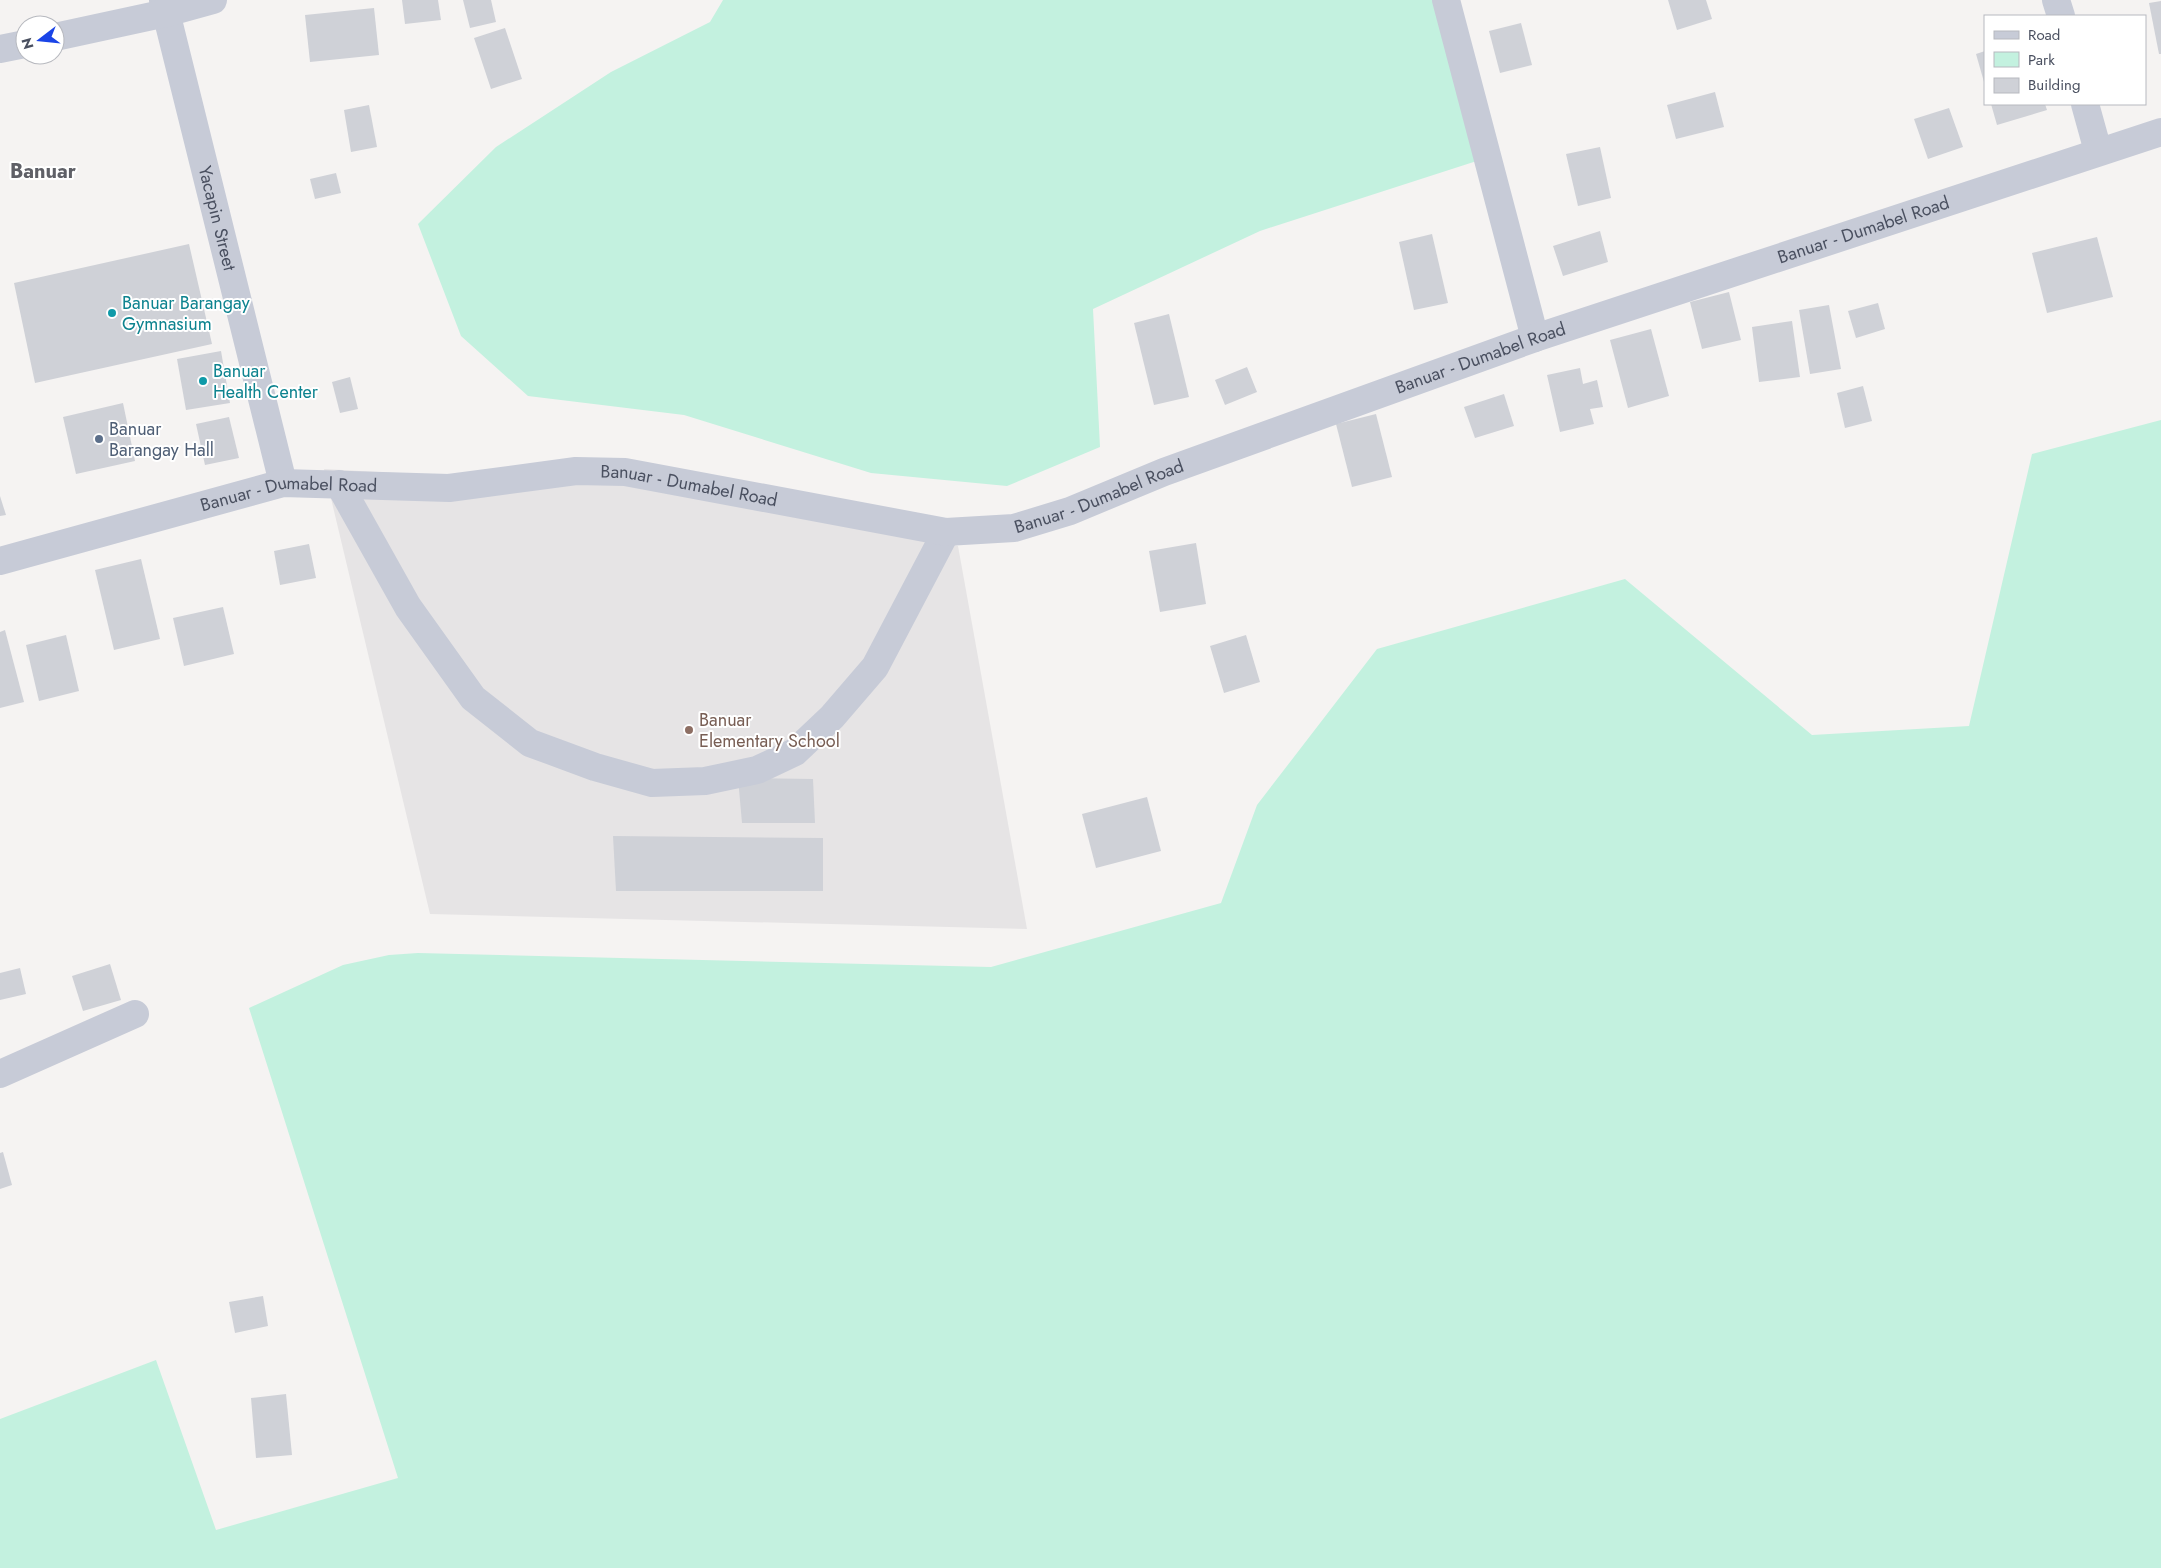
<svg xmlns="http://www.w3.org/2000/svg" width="2161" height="1568" font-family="Jost,sans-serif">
<rect width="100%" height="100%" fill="#f5f3f2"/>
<path fill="#e6e4e5" d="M324,469L636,486L958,546L1027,929L430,914Z"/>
<g fill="#c3f1df">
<path d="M723,0H1446L1486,158L1260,231L1093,309L1100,447L1007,486L871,473L684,415L528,396L461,336L418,224L496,147L611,72L710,22Z"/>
<path d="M2161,420V1568H0V1419L156,1360L216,1530L398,1478L249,1008L343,965L389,955L418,953L991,967L1221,903L1257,805L1377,649L1625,579L1812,735L1969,726L2032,454Z"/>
</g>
<g fill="#cfd1d7">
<path d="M402,0H438L441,20L405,24Z"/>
<path d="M463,0H491L496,22L470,28Z"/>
<path d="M1668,0H1706L1712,19L1677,30Z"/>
<path d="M2161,1V54H2159L2149,3Z"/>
<path d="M374,8L379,55L310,62L305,15Z"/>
<path d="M1521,23L1532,65L1500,73L1489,31Z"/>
<path d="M505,28L522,79L491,89L474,38Z"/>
<path d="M1985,51V82H1984L1976,54Z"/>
<path d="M1715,92L1724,127L1676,139L1667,105Z"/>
<path d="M1991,104H2045L2047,110L1997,125Z"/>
<path d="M369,105L377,147L351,152L344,110Z"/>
<path d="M1949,108L1963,147L1928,159L1914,119Z"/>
<path d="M1600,147L1611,198L1578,206L1566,154Z"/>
<path d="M336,173L341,193L315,199L310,179Z"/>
<path d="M1600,231L1608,262L1563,276L1553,246Z"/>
<path d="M1432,234L1448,303L1414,310L1399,242Z"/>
<path d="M2097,237L2113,297L2047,313L2032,253Z"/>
<path d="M189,244L212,344L35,383L14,283Z"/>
<path d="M1729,292L1741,340L1702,349L1690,302Z"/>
<path d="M1878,303L1885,329L1856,338L1848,311Z"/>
<path d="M1829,305L1841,369L1810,374L1799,310Z"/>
<path d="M1169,314L1189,397L1154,405L1134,323Z"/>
<path d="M1792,321L1800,377L1759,382L1752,327Z"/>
<path d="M1651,329L1669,396L1628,408L1610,340Z"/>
<path d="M221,351L230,403L186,410L177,359Z"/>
<path d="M1247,367L1257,392L1225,405L1215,380Z"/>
<path d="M1580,368L1583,384L1597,380L1603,407L1590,409L1594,424L1560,432L1547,375Z"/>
<path d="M350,377L358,409L340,413L332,382Z"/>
<path d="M1863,386L1872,421L1845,428L1837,393Z"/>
<path d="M1504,394L1514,426L1475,438L1464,407Z"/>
<path d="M123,403L135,461L76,474L63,417Z"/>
<path d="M1376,414L1392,477L1352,487L1336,424Z"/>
<path d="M229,417L239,458L205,465L196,424Z"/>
<path d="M0,496L6,515L0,516Z"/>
<path d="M1196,543L1206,604L1160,612L1149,551Z"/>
<path d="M309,544L316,578L280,585L274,551Z"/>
<path d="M141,559L160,639L114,650L95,570Z"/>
<path d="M223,607L234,654L184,666L173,618Z"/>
<path d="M5,630L24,702L0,708V632Z"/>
<path d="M66,635L79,691L39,701L26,645Z"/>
<path d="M1246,635L1260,682L1224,693L1210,646Z"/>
<path d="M738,778L813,779L815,823H742Z"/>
<path d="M1147,797L1161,851L1096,868L1082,814Z"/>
<path d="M613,836L823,838V891H616Z"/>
<path d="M110,964L121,1000L83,1011L72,976Z"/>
<path d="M20,968L26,994L0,1000V973Z"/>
<path d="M3,1152L12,1185L0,1189V1153Z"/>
<path d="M263,1296L268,1326L235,1333L229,1302Z"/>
<path d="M286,1394L292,1455L256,1458L251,1398Z"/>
</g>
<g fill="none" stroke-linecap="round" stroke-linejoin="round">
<g stroke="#c7cbd7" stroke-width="28">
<path id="s1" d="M163,0L283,483"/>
<path d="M1446,0L1535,338"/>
<path d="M2056,0L2061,16"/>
<path d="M55,37L166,13L213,0"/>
<path d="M0,49L25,44"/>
<path d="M2085,104L2098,151"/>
<path d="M339,484L408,607L473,698L530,743L595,767L652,783L705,781L757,770L795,752L832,717L875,667L946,532"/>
<path id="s2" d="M0,561L283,483L449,488L576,471L625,472L946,532L1014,528L1070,511L1164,472L1535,338L2161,132"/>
<path d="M0,1074L135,1014"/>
</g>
</g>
<g fill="#0f9aa8" stroke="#fff" stroke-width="2">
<circle cx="112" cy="313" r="5"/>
<circle cx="203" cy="381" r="5"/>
</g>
<circle fill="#5c6f8a" stroke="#fff" stroke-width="2" cx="99" cy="439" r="5"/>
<circle fill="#8d6e63" stroke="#fff" stroke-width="2" cx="689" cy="730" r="5"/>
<g text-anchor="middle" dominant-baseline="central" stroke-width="4" stroke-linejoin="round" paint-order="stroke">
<g font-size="18" fill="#4a5060" stroke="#fff">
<text stroke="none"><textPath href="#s1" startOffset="225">Yacapin Street</textPath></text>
<text stroke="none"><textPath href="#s2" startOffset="1932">Banuar - Dumabel Road</textPath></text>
<text stroke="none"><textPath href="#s2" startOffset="1528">Banuar - Dumabel Road</textPath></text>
<text stroke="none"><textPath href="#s2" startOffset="702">Banuar - Dumabel Road</textPath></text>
<text stroke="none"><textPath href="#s2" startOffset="1122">Banuar - Dumabel Road</textPath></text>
<text stroke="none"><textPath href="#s2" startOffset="298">Banuar - Dumabel Road</textPath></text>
</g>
<g font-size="18" fill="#0d838f" stroke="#fff" text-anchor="start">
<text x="122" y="303">Banuar Barangay<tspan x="122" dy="21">Gymnasium</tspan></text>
<text x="213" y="371">Banuar<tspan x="213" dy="21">Health Center</tspan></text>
</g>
<g font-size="18" fill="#4e5e75" stroke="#fff" text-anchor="start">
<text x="109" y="429">Banuar<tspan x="109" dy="21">Barangay Hall</tspan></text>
</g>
<g font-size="18" fill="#785e54" stroke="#fff" text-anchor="start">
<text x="699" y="720">Banuar<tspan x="699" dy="21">Elementary School</tspan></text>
</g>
<g font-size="20" font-weight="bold" fill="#5f6067" stroke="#fff">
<text x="43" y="171">Banuar</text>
</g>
</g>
<rect x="1984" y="15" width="162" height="90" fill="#ffffff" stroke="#b7b9bf"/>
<rect x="1994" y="31" width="25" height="8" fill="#c7cbd7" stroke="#b7b9bf"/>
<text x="2028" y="40" font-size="15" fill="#4a5060">Road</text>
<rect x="1994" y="52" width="25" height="15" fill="#c3f1df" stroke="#b7b9bf"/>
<text x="2028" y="65" font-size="15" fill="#4a5060">Park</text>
<rect x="1994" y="78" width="25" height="15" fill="#cfd1d7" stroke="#b7b9bf"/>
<text x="2028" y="90" font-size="15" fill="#4a5060">Building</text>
<g transform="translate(40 40) rotate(254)"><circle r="24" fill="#ffffff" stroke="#b7b9bf"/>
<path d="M0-4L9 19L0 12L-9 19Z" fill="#1a44e7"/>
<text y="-8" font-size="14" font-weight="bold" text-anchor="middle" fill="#4a5060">N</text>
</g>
</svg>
